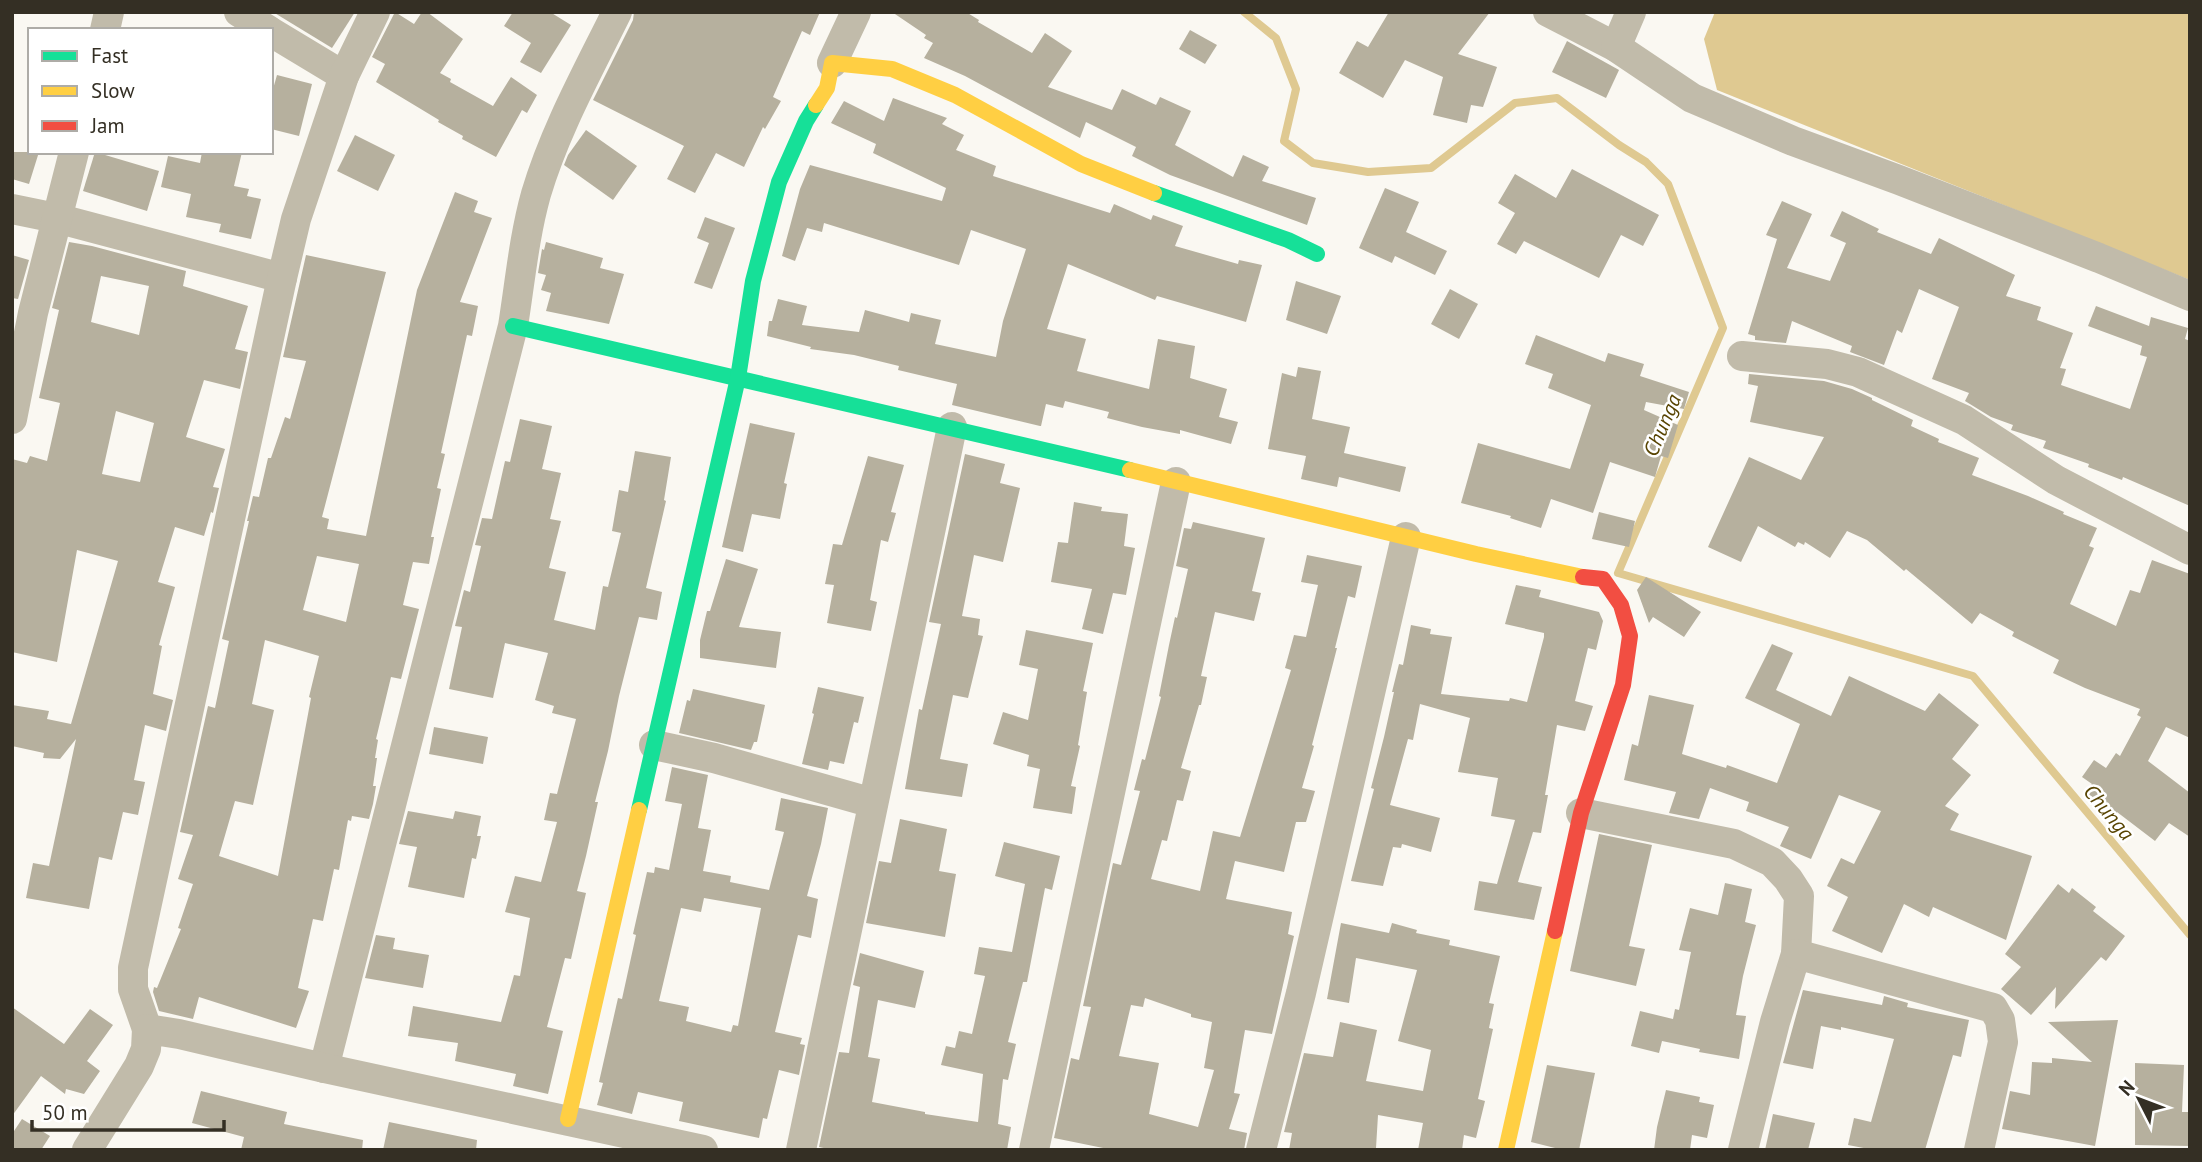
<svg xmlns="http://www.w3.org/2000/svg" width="2202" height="1162" font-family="'PT Sans',sans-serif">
<rect width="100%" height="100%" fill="#faf8f2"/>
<path fill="#dfc991" d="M1715,12H2190V280L1717,90L1704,39Z"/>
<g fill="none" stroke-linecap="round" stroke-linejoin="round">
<path stroke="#dfc991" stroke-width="8" d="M1244,12L1276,38L1296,89L1284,141L1313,163L1368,172L1431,168L1515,103L1557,98L1619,145L1646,162L1668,184L1723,328L1618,573L1973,676L2190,935"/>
</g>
<g fill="#b6b09e" fill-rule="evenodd">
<path d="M273,12H355L332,48Z"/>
<path d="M395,12L414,24L422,12H427L463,39L440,73L451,79L450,82L493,106L511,77L537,95L527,113L522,110L496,157L462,139L463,136L438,122L439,120L376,82L385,64L372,57Z"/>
<path d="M513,12H550L571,25L541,73L520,62L531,43L504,26Z"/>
<path d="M634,12H820L810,35L802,31L773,97L781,101L765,129L763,127L744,167L716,153L695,193L667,179L684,146L593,100L633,20Z"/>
<path d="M892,12H966L979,20L978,22L1032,53L1045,33L1072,51L1048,87L1112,110L1122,89L1156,105L1160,97L1191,111L1175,145L1233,177L1243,155L1269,167L1262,181L1316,198L1307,225L1170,175L1132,156L1136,147L1086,122L1080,138L965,76L924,58L933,43L924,38L926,35Z"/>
<path d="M1389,12H1490L1458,54L1497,67L1483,107L1471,105L1467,123L1433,115L1443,77L1405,60L1383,98L1339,73L1357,41L1368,47Z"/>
<path d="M1190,30L1217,45L1205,64L1179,49Z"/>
<path d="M1567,41L1619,70L1606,98L1552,72Z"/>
<path d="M277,75L312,84L299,136L271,129V96Z"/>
<path d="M893,98L947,118L942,124L964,135L956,150L996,166L993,176L1110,213L1114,204L1151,220L1153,215L1183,226L1175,246L1238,264L1239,260L1262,265L1246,322L1157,296L1155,300L1068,264L1047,329L1086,339L1077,371L1149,389L1158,339L1195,346L1190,378L1227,389L1219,417L1238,422L1231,444L1180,430V434L1142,427L1107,418L1109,412L1065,401L1063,408L1046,404L1041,426H1040L952,405L957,384L898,370L899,366L854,355L810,349L811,347L767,336L769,321H772L778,299L807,306L802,325L859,332L865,310L909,322L911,313L941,320L935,344L996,357L1003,321L1026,249L971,230L959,265L824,223L822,232L807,228L795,261L782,256L800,189L810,165L942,201L946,188L873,153L876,144L831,123L844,101L884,121Z"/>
<path d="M586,130L637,166L613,200L564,165L568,155Z"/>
<path d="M355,135L395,155L378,191L337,171Z"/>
<path d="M12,152H39L29,184L12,179Z"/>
<path d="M95,152L159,171L147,211L83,191Z"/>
<path d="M202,152H242L234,186L249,189L247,196L261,199L251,239L219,232L221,224L186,217L191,194L161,187L168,156L200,163Z"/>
<path d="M1572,169L1659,215L1643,246L1621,235L1599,278L1524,241L1516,254L1497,244L1515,213L1498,203L1515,174L1556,198Z"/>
<path d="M1385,188L1419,202L1406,232L1447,251L1435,275L1395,256L1392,263L1359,248Z"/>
<path d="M455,192L478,201L474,212L492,218L460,302L478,306L472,336L467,335L441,453L445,454L437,488L441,489L431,537H434L429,564L413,562L403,605L419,609L401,679L391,677L376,739L378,740L375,758H377L373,786H376L373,804L369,819L352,816L351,821L348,820L339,870L334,869L323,921L313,919L298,988L309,991L296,1028L199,997L193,1019L159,1011L153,992L154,987L157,988L181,929L178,928L193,884L178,879L193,835L180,832L208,706L215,708L229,641L222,639L249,521H247L253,496L259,497L268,458H271L285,417L290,419L306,361L283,357L306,255L386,272L322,517L329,519L327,529L366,536L417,290ZM317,556L359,564L346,622L303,610ZM265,640L319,656L309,697L311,698L278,876L219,856L235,801L253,805L274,710L252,704Z"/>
<path d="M1782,201L1812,214L1787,268L1830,281L1846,243L1830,236L1842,211L1879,229L1877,232L1931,254L1939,238L2015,275L2006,296L2041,307L2037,320L2073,333L2060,368L2066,369L2061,385L2130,409L2147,357L2140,355L2142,346L2088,326L2096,306L2149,326L2151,317L2188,328L2185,339L2190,341V506L2123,477L2122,480L2088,467L2089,464L2043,448L2046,441L2011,430L2013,425L1991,417L1965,401L1969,393L1932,379L1959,307L1919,289L1902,333L1897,330L1884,365L1850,352L1852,346L1792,321L1786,343L1755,340V336L1748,334L1777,239L1766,235Z"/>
<path d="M705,217L735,228L712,289L694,283L709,243L697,238Z"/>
<path d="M69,242L92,246L186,271L183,286L248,306L235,349L248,352L240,389L204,380L186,437L225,449L213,487L219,488L213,513L211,512L204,536L175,527L158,582L175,587L159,645L162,646L153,694L173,700L166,731L145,725L134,780L145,782L138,815L123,812L112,860L99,857L89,909L26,898L33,863L49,866L76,739L60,759L43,758L44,753L12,746V705L49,711L47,719L71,724L118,561L77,550L57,662L12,652V459L27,463L30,456L47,461L60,403L39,398L59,310L52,308ZM101,276L149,286L139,335L91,322ZM116,411L154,423L140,482L102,474Z"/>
<path d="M546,242L603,258L600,268L624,274L609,324L546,311L551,293L541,290L546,275L538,273L542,249L544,250Z"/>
<path d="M12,255L29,260L18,299L12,298Z"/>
<path d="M1296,281L1341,296L1327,334L1286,320Z"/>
<path d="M1450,289L1478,304L1459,339L1431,324Z"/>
<path d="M1536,335L1605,362L1608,353L1644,364L1640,376L1689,392L1684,409L1646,402L1644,410L1678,425L1668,458L1661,456L1655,477L1610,462L1593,513L1551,499L1541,528L1510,518L1511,516L1461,503L1478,443L1570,469L1591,405L1548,388L1553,374L1525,364Z"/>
<path d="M1298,367L1321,371L1312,419L1350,427L1344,453L1406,467L1400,492L1339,477L1337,487L1301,479L1306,456L1268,449L1282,373L1296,377Z"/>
<path d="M1749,374L1824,381L1852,389L1872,398V400L1913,420L1911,426L1939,439L1938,442L1979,458L1972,475L2028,496L2064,512L2063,514L2097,528L2089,546L2094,548L2070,604L2116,626L2130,590L2140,593L2152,560L2190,574V738L2166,727L2148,761L2190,793V837L2169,823L2155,841L2117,812L2114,817L2083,795L2092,784L2082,777L2094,760L2106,768L2116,753L2120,756L2141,717L2137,715L2140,709L2085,688L2053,673L2059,660L2012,636L2014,632L1980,613L1972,624L1906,569L1904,571L1867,540L1847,531L1830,558L1805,542L1804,545L1798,542L1795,547L1758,526L1741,562L1708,547L1749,457L1801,480L1824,437L1750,422L1758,386L1748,384Z"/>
<path d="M520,419L552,426L542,469L561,473L550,519L561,521L549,568L566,572L554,620L595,630L603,586L608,587L621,533L612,531L619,490L628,492L635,451L671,457L664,500L666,501L646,588L662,592L657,620L639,617L619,696L608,751L595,802H598L586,856L577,891L586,893L571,959L565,958L547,1027L563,1031L548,1094L513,1086L516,1074L455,1061L458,1043L408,1036L413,1006L501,1022L514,975L520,976L530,918L505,912L515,876L541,882L557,822L544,820L550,793L557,794L576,719L552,713L554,706L535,700L548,653L505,643L493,698L449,689L462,627L455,626L464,590L470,592L481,546L475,545L482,518L492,519L505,461L510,462Z"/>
<path d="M750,423L795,433L784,483L787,484L780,519L752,514L743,552L722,547Z"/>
<path d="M965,454L1005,464L1000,483L1020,488L1003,562L974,555L962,616L980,619L978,635L983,636L968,698L953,695L940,759L968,764L962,797L905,789L919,709L922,710L941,624L929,622Z"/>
<path d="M868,456L904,465L891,512L896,513L888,542L881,540L870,600L877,602L871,631L827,623L834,585L825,584L833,544L842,545Z"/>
<path d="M1074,502L1102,507L1101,511L1128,514L1124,546L1135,548L1126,595L1113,593L1103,634L1082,629L1092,589L1051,582L1058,542L1068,543Z"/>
<path d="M1599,512L1635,521L1629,547L1592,539Z"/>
<path d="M1193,522L1265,538L1252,591L1261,593L1254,621L1215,612L1201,676L1207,677L1201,705H1199L1181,768L1191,771L1183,801L1177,800L1167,841L1162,840L1151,879L1200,891L1213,831L1240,837L1291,670L1285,668L1294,635L1306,637L1318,585L1301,582L1307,555L1362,566L1355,598L1348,596L1335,648H1337L1312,745L1314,746L1302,788L1315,791L1306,822H1296L1284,872L1235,861L1226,899L1292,912L1288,934L1294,936L1272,1034L1245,1030L1234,1093L1240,1094L1229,1129L1247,1133L1244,1150H1113L1054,1138L1071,1058L1079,1060L1091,1007L1083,1006L1113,863L1121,865L1140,791L1134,790L1142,759L1145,760L1161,697L1159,696L1169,645L1175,617L1177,618L1188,569L1176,566L1184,528L1191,529ZM1145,998L1191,1014V1017L1212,1022L1204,1068L1214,1070L1198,1127L1149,1114L1159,1063L1119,1056L1131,1005L1143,1007Z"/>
<path d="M726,559L758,569L739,627L781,632L776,668L700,658V640L707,611H710Z"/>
<path d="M1646,577L1701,612L1684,637L1653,617L1649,623L1637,590Z"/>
<path d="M1516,585L1541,590L1539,597L1599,612L1603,621L1596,650L1588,648L1575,701L1593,706L1585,731L1557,725L1545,795H1548L1541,833L1533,832L1518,882L1542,887L1534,920L1474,910L1479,881L1497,884L1515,820L1491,816L1498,778L1458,772L1470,718L1420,704L1413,740L1408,739L1390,805L1440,818L1431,852L1402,844L1401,848L1393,847L1383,886L1351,881L1374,789L1371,788L1384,737L1394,692H1392L1399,664L1403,665L1411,625L1431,629L1430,634L1452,637L1441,694L1509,701L1510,698L1527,702L1544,637V633L1505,624Z"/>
<path d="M1026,630L1093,643L1083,691L1087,692L1078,745L1080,746L1071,786L1076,787L1072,814L1033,808L1040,769L1027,766L1029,755L993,744L1003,712L1028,720L1038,669L1019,665Z"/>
<path d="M1772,644L1793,653L1776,690L1831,716L1849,676L1925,711L1939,693L1979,725L1952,759L1971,775L1945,806L1959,814L1950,830L2032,856L2006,940L1933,907L1929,917L1904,904L1882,953L1832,931L1848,897L1827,886L1841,858L1854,864L1881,811L1839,795L1811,859L1780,846L1789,827L1746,811L1749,802L1710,788L1699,819L1669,813L1676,792L1624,780L1632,744L1638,746L1649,695L1694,705L1682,754L1726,768L1727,765L1777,783L1800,724L1745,698Z"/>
<path d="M818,687L864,697L858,723L854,722L844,764L830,761L828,770L802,764L814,714L812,713Z"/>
<path d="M693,689L765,705L757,742H754L751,750L679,733L687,700L690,701Z"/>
<path d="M434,727L488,737L483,764L429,754Z"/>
<path d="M672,767L708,775L698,828L711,830L703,871L731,876L730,882L769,890L784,832L775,830L781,798L828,808L821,844L807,896L818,899L811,938L798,935L775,1032L802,1038L800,1044L805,1045L799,1075L779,1070L767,1119L763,1118L759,1138L679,1121L683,1102L638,1092L632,1114L597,1105L603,1083L599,1082L618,998L622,999L636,935L633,934L647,872L654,873L655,867L669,870L682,804L665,801ZM704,898L761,908L738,1026L733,1025L731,1032L686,1021L689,1007L659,1001L681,908L701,912Z"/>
<path d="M408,811L453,819L455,811L481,816L477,836H481L476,859L472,858L464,898L408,887L417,847L399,844Z"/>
<path d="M900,819L947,829L939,871L956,874L945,937L866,923L879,861L891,863Z"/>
<path d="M1599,834L1652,845L1629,946L1645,949L1636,986L1570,971Z"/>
<path d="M1004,842L1060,856L1052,890L1045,888L1027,982H1023L1008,1042L1016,1044L1008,1080L1003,1079L998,1124L1011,1127L1007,1150H833L819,1147L839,1052L849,1053L860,987L853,985L860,953L924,971L915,1008L878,1000L868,1057L880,1059L872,1102L925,1112V1114L978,1122L983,1074L941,1065L946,1046L955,1048L959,1031L972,1034L985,976L974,974L979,947L1012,952L1025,884L995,876Z"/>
<path d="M1725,883L1752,889L1745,922L1756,925L1743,976L1736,1015L1746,1016L1739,1059L1699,1052L1700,1049L1662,1041L1659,1053L1631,1046L1640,1011L1673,1019L1675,1009L1679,1010L1691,952L1679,950L1690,908L1718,915Z"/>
<path d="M2058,884L2069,893L2072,888L2096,907L2093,911L2125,936L2106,961L2101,957L2055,1009L2056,987L2031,1015L2001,989L2021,967L2005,954Z"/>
<path d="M1341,923L1389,933L1392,923L1417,930L1416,933L1450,940L1449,945L1500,956L1489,1003L1494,1004L1489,1028L1493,1029L1478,1099L1485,1101L1476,1138L1464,1135L1462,1150H1418L1423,1123L1378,1115L1376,1148L1289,1150L1292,1133L1284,1132L1304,1053L1333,1057L1340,1022L1377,1030L1366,1081L1423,1091L1431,1050L1398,1041L1417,970L1356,958L1349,1003L1327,999Z"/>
<path d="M376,935L395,938L393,949L429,955L423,988L365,978Z"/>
<path d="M1803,990L1882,1005L1884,996L1908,1003L1907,1007L1969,1020L1961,1057L1953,1055L1925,1150H1874L1848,1145L1854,1118L1871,1122L1894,1039L1841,1027V1030L1821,1026L1813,1069L1783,1063Z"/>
<path d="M12,1007L64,1044L90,1009L113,1025L87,1061L100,1071L84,1094L66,1089L65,1094L41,1076L12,1116Z"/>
<path d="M2118,1020L2095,1146L2002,1129L2010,1091L2030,1095L2032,1062L2052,1063V1058L2092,1062L2048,1022Z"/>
<path d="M2135,1063L2184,1065L2182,1112H2190V1146L2135,1145Z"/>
<path d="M1547,1065L1595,1073L1579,1150H1563L1531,1142Z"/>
<path d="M1666,1090L1700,1097L1699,1102L1714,1105L1707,1138L1692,1135L1690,1150H1654L1657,1127Z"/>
<path d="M201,1091L287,1112L284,1124L363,1140L362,1150H241L244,1137L192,1123Z"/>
<path d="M1773,1114L1815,1123L1808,1150H1765Z"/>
<path d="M22,1119L50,1136L41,1150H12V1134Z"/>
<path d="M389,1122L477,1140L476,1150H383Z"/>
</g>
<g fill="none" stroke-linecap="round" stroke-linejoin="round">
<g stroke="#c1bbaa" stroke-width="30">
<path d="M239,12L268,30"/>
<path d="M1548,12L1616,47L1692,98L1793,141L1899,180L2099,258L2190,296"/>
<path d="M105,30L109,12"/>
<path d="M271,32L344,76"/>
<path d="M1616,47L1631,12"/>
<path d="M832,63L856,12"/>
<path d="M12,209L56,218L282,278"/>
<path d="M1742,356L1827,364L1858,372L1964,420L2056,480L2190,550"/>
<path d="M12,419L33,313L74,152"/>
<path d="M654,745L714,758L873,803"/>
<path d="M1581,813L1734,844L1772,862L1788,879L1799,896L1796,954L1775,1022L1743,1150"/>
<path d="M1796,954L1993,1008L2000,1020L2003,1042L1979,1150"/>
<path d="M147,1029L133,989V968L282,278L296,219L344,76L375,12"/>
<path d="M324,1068L513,326C520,282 524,237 536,194C555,130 588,71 617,12"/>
<path d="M87,1150L139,1066L146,1049L147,1029L179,1034L324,1068L703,1150"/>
<path d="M801,1150L952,427"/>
<path d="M1034,1150L1176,482"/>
<path d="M1261,1150L1301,993L1406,537"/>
</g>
<g stroke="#16e098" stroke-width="16">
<path d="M1154,193L1288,240L1317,254"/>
<path d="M513,326L1130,470"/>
<path d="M639,810L738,378L753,281L779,182L806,121L816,105"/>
</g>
<g stroke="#ffcf43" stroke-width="16">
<path d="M816,105L827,88L832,63L892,69L955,95L1081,164L1154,193"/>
<path d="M1130,470L1476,554L1583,577"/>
<path d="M568,1119L639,810"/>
<path d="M1506,1150L1555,931"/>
</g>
<path stroke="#f24e42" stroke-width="16" d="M1555,931L1581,813L1623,685L1630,636L1621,605L1603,579L1583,577"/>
</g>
<g text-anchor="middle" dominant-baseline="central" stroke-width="5" stroke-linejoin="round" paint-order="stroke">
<g font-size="21" font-style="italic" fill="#584402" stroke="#fff">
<text transform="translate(1662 425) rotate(-67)">Chunga</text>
<text transform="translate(2109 812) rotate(50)">Chunga</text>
</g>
</g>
<rect width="2202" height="1162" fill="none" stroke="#342f24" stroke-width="28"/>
<rect x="28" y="28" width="245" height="126" fill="#ffffff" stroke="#aeaca7" stroke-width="2"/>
<rect x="42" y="51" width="35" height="10" fill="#16e098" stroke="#aeaca7" stroke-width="2"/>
<text x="91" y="63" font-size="21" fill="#342f24">Fast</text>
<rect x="42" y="86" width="35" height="10" fill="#ffcf43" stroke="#aeaca7" stroke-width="2"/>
<text x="91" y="98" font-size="21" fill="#342f24">Slow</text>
<rect x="42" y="121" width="35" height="10" fill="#f24e42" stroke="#aeaca7" stroke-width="2"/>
<text x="91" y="133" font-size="21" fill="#342f24">Jam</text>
<g transform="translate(2139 1099) rotate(312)" stroke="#ffffff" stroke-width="5" paint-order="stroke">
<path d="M0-5L12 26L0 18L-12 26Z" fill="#342f24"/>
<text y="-10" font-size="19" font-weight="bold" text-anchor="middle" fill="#342f24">N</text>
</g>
<path d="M32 1120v10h192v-10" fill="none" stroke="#342f24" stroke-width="3.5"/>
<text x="42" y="1120" font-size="21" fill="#342f24" stroke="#ffffff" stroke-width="5" paint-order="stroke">50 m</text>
</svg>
